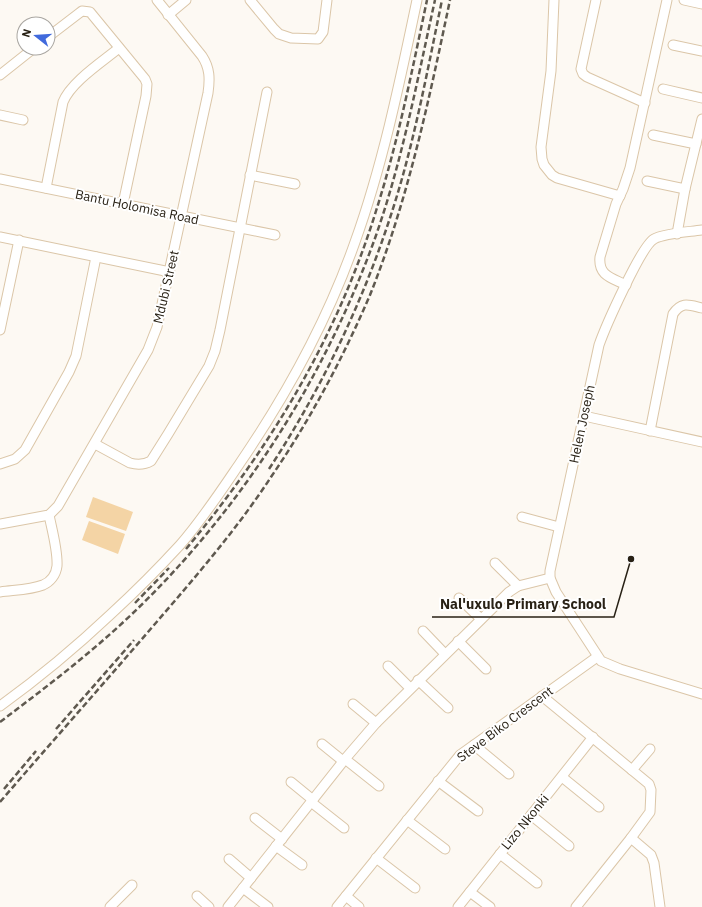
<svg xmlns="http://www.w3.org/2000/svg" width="702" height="907" font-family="'IBM Plex Sans',sans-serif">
<rect width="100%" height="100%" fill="#fdf9f3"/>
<g fill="#f4d4a5">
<path d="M93,497L133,512L126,531L86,517Z"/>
<path d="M89,521L125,534L118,554L82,540Z"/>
</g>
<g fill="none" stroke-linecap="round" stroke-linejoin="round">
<g stroke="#dbc6a8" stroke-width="11">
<g id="street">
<path d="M250,0L274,29L279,34L291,38L318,39L323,32L327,0"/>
<path d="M554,0L551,71L541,147L542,159L544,165L552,175L557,178L620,196"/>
<path d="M596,0L581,69L583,74L587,77L645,103"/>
<path d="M684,0L702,4"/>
<path d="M168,15L186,0"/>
<path d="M48,37L78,14L82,11L90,12L145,79L147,84L146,96L123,204"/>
<path d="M673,45L702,51"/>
<path d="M0,75L34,48"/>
<path d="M663,89L702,98"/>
<path d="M0,115L23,120"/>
<path d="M653,135L696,144"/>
<path d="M250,175L295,184"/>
<path d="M0,179L275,235"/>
<path d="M647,181L685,189"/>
<path d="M46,188L63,102C71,82 102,62 119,48"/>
<path d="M702,230C688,232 665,233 654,239C641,246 605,328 599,345L550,571V578L556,592L601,661L620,669L702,694"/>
<path d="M677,234L685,189L702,119"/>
<path d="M0,237L170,272"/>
<path d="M626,285C612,278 598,276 600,257L616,204L623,189L630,168L667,0"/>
<path d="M0,330L19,240"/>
<path d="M584,416L702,442"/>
<path d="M650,431L673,314C682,301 689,305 702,308"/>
<path d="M95,444L130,463C138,465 144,465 151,461L168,434L209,366L215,351L220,330L267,92"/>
<path d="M0,464L15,459L25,450L69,372L76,356L96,257"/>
<path d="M522,517L559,527"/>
<path d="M0,524L49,515L58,506L148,350L157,327L208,93C210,79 210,68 202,56L157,0"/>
<path d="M495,563L518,586"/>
<path d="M0,592C14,590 30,590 43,585C50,582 56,575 57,566C58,551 52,530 49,515"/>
<path d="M459,598L481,619"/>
<path d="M423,631L445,654"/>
<path d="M458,641L486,669"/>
<path d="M388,666L410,688"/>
<path d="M418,680L448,708"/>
<path d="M542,696L632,770L649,784L651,790L650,812L631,838L576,907"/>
<path d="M353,704L376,723"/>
<path d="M0,706C39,678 76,647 111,614C135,592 158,569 180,545C202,520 221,491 240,463C287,394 327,322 355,242C383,164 400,81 417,0"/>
<path d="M322,744L343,761"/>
<path d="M474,745L509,774"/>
<path d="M345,759L379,786"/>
<path d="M632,770L650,749"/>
<path d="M562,777L599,807"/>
<path d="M438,781L478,811"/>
<path d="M291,782L313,800"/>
<path d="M311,802L344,828"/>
<path d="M531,815L569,846"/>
<path d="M255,818L282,839"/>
<path d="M407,820L445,849"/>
<path d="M631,838L651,855L654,863L660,907"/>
<path d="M276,846L302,865"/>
<path d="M500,854L537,883"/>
<path d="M376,858L415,888"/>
<path d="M229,859L251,878"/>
<path d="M243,888L268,907"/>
<path d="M470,892L490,907"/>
<path d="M197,896L209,907"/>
<path d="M346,896L359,907"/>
<path d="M110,907L132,885"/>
<path d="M228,907L345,759L376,723L509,592L518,586L550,578"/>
<path d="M337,907L460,755L597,657"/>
<path d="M458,907L593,737"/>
</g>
</g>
<use href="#street" stroke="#fff" stroke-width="9"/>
<g stroke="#5f594f" stroke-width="2.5" stroke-dasharray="6 3" stroke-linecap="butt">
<path d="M269,469C328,379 374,279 403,175C419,117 430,58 442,0"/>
<path d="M186,549C271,447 337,337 376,211C398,142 412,71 427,0"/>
<path d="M135,603L169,568"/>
<path d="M0,722C45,688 90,654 132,614C240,511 323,381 374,241C402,163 417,81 435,0"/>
<path d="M56,729L134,640"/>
<path d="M4,789L36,751"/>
<path d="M0,802C49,745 99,689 148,632C191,582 235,532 271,477C310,420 343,358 370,295C408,200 429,100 450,0"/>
</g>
</g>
<g text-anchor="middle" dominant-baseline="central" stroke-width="4" stroke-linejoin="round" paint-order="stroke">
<g font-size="13" fill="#282115" stroke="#fff">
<text transform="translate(137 207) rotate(12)">Bantu Holomisa Road</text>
<text transform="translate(166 287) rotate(-77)">Mdubi Street</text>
<text transform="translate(582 424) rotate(-78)">Helen Joseph</text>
<text transform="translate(505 724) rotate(-37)">Steve Biko Crescent</text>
<text transform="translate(525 822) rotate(-51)">Lizo Nkonki</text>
</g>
</g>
<path fill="none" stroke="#282115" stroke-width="1.5" d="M631 559L614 617H432"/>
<circle fill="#282115" stroke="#fff" stroke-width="1.5" cx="631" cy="559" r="4"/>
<g font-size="14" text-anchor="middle" font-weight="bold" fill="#282115" stroke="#fff" stroke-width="4" stroke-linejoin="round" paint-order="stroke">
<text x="523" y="609">Nal'uxulo Primary School</text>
</g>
<g transform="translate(36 36) rotate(287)"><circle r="19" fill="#ffffff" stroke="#a9a6a1"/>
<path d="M0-3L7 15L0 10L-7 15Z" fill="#416adc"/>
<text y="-6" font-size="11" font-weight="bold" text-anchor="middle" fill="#282115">N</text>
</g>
</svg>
